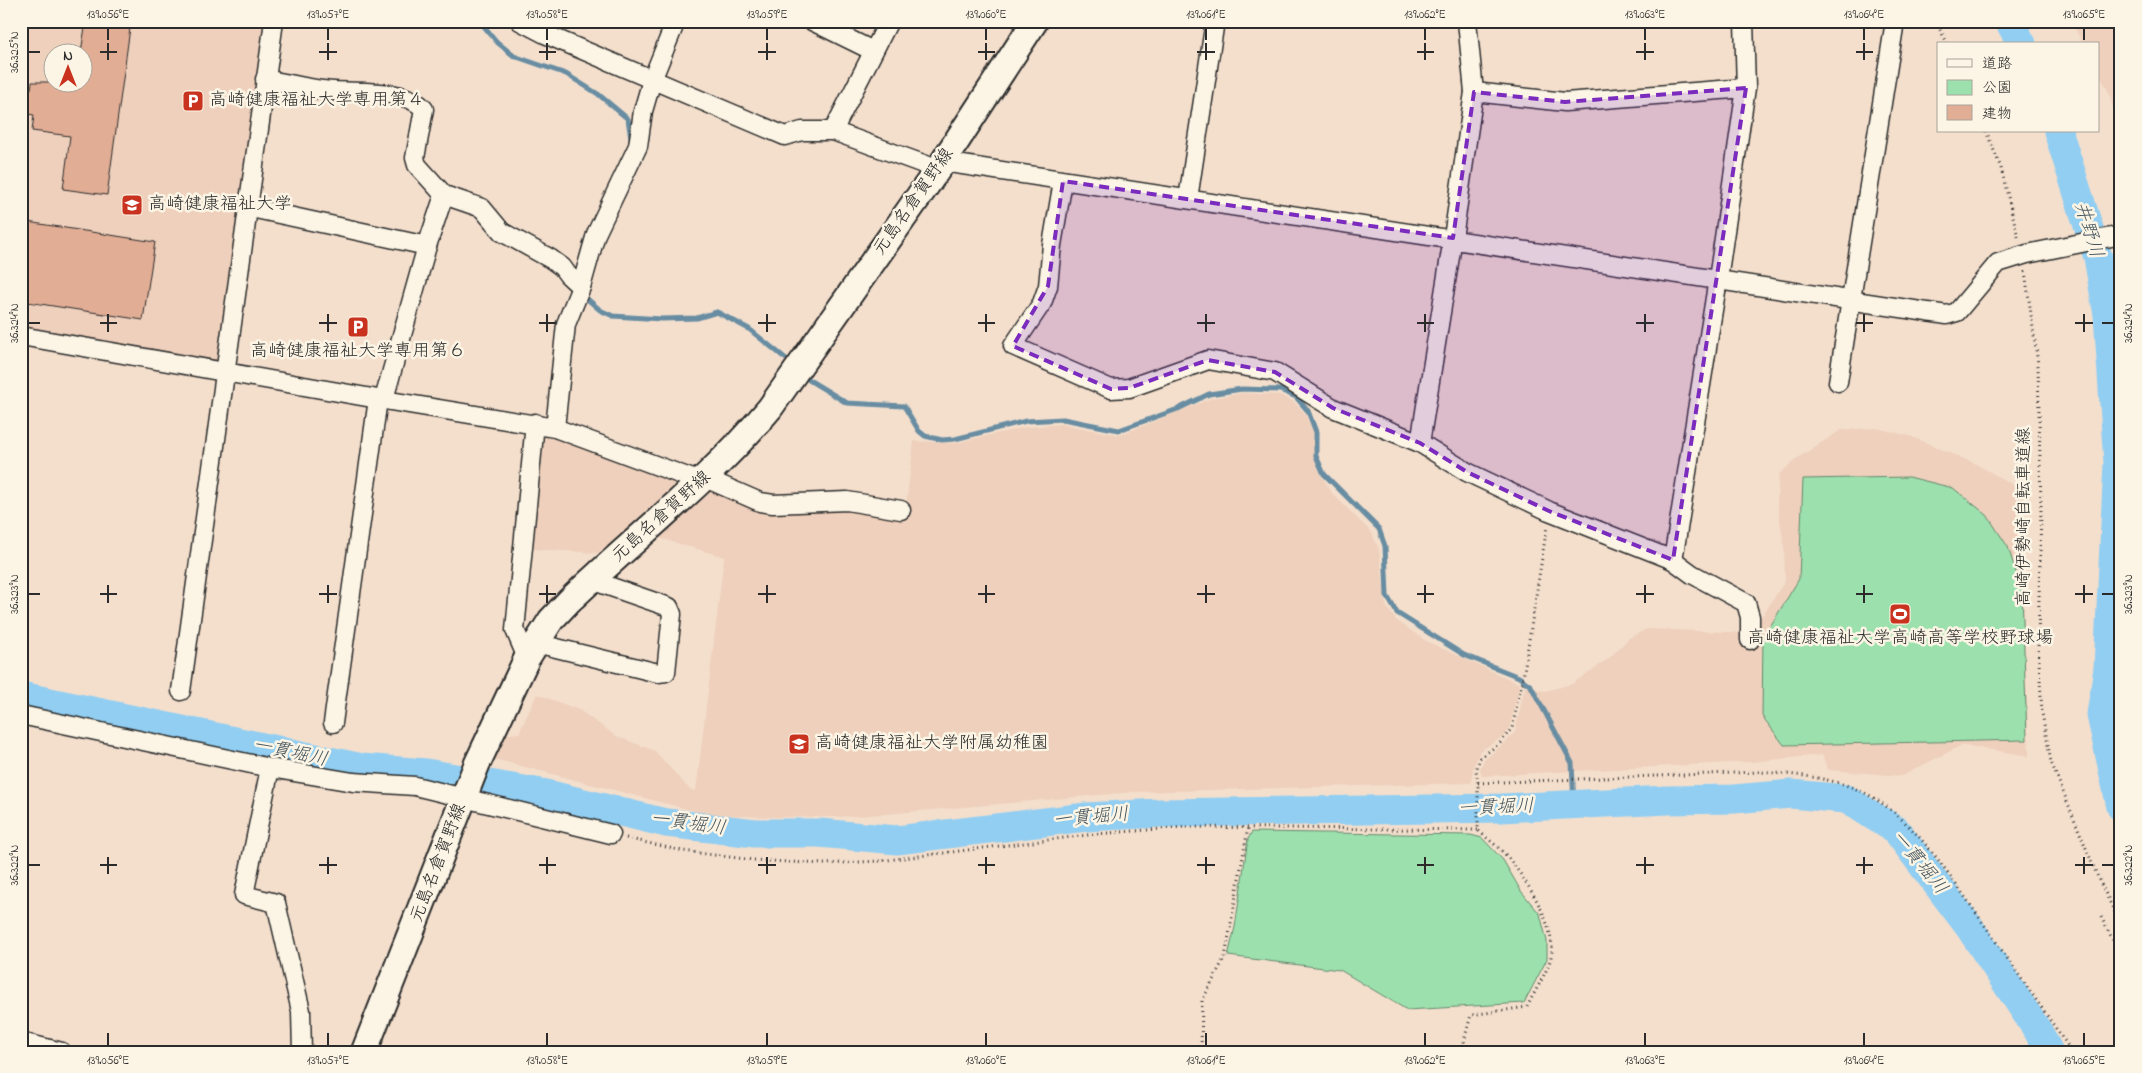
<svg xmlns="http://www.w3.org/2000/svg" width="2142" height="1073" font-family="'Indie Flower','Klee One',sans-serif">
<rect width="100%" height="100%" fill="#f4dfcd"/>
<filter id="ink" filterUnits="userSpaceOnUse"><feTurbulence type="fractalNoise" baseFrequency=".02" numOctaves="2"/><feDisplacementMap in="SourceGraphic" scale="10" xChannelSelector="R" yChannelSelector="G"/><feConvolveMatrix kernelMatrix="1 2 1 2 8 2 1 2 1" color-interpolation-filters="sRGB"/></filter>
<g filter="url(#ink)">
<g fill="#eed0bc" fill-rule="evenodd">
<path d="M21,21H269L220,362L21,328ZM52,52H82V82H52Z"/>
<path d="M2071,21H2121V142L2109,92L2098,73V44H2083Z"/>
<path d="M1243,393L1280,395L1294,402L1305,413L1313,431L1314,457L1322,476L1332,493L1372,533L1379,549L1386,606L1396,620L1426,641L1520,684L1510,726L1504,736L1480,751L1473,768L1471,783L1133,792L886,814L838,817H769L706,814L490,758L501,735L519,733L537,694L579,710L616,736L655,751L689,789L696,791L724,557L656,537L712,487L816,505L905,514L914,441L955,443L1026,427L1061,424L1120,435L1212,398Z"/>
<path d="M1876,428L1910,436L1974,463L2019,488L2029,756L1962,745L1902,776L1828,770L1822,755L1750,762L1482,776L1480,769L1484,760L1507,741L1515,732L1525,687L1545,691L1572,684L1608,659L1629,638L1647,629L1751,633L1785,581L1784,546L1777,501L1779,474L1799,457L1841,430Z"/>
<path d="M544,429L683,480L599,553L531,549Z"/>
</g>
<g fill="#9ce1ad" stroke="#64866c">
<path d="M1909,477L1953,488L1987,515L2008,547L2022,591L2027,740L1784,745L1762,716L1763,638L1799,579L1803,479Z"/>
<path d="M1252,832L1471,835L1482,838L1503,860L1521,891L1540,914L1547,941V959L1524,1003L1407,1010L1340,970L1228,956L1235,927L1248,839Z"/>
</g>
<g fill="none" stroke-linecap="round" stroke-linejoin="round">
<g stroke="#688da2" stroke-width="5">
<path d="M467,21L482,24L497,42L514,56L566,74L598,94L628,119L631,138"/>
<path d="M582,255L587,237"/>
<path d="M585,297L600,310L613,316L662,319L697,318L717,312L749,329L785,358"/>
<path d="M809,380L847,403L904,406L919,431L925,436L942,440L955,439L1026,421L1063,419L1119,430L1178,409L1209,394L1242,389L1280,390L1296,397L1308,411L1316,432V456L1324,474L1379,529L1385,546L1387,596L1397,613L1464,655L1519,677L1531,686L1572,763L1574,805"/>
</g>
<g stroke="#91cef2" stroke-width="29">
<path d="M2009,21L2022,44"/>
<path d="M2058,131L2098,257L2108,315L2118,463L2108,668L2101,715L2121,807"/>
<path d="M21,696L362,768L426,773L547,794L666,823L755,833H819L897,840L1086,817L1160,813L1502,808L1668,800L1734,799L1791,794L1846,799L1896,830L1970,928L2038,1031L2049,1052"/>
</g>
</g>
<g fill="#e1ad95" stroke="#2b2b2b">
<path d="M86,21H131L107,195L63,189L70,136L32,131L34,115L21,113V88L31,89L32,82H82L81,52Z"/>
<path d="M21,221L155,242L143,320L21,301Z"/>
</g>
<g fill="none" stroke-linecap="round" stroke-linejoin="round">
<g stroke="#2b2b2b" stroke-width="21">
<g id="street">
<path d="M520,21L545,34L785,136L802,131H833L937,169"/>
<path d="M812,21L873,51"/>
<path d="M1744,21L1746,88"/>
<path d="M265,79C287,83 311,90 334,91C360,93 406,88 424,109L415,158L417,165L444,195L482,208L502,232L551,259L562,267L568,275L581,287"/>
<path d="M1474,92L1565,102L1746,88L1718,279L1673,560"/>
<path d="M833,131L889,21"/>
<path d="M943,162L1947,315L1957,312L1998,263L2027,254L2121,235"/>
<path d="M1063,181L1052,245L1048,286L1042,303L1013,346L1111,389L1129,388L1208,360L1275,372L1333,408L1420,443L1467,472L1549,511L1673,560L1692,574L1746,603L1750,617V640"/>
<path d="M1188,199L1215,21"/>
<path d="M247,207L427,246"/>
<path d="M21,336L378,399L555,428L701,482"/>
<path d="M1838,382L1895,21"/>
<path d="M384,399L427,246L444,195"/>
<path d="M555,428L566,324L581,287L596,234L638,146L643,111L652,80L676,21"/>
<path d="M1420,443L1453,238L1474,92L1467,21"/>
<path d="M705,478L760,502L773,504L847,501L901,510"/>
<path d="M536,643L658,673L666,672L672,614L669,607L591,580"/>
<path d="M527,658L515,630L535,423"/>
<path d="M181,691L274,21"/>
<path d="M21,715L270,768L353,782L415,786L611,834"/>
<path d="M333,723L378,399"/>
<path d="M270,768L244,895L276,903L301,1011L302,1052"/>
<path d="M21,1042L62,1052"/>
</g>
</g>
<g stroke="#2b2b2b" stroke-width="29">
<path id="secondary" d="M364,1052L477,764L527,658L551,620L569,601C637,536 710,480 770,408L943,162L1035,21"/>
</g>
<g stroke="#2b2b2b" stroke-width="3" stroke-dasharray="1 4" stroke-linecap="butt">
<path d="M1935,21L1948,44"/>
<path d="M1986,131L2001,168L2019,241"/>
<path d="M2025,271L2038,364L2041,509L2038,644L2042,713L2051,762L2099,880L2121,925"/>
<path d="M1478,783L1758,772C1789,774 1822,776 1851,787C1912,809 1954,883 1990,933C2017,973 2045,1012 2072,1052"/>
<path d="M626,838L683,851L753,860L824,864L879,861L1096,834L1185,827L1478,830"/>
<path d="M2101,917L2121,956"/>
<path d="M1201,1052L1202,1001L1225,957L1248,828"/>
<path d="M1467,1052L1464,1041L1471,1015L1527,1007C1534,992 1551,967 1552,951C1553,922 1527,881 1509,859C1501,848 1488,840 1478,830V783L1476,770L1480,758L1500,743L1512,728L1523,678L1547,526"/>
</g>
<use href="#street" stroke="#fcf5e5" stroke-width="18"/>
<use href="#secondary" stroke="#fcf5e5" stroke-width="25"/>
</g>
</g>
<path fill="#7b2cbf" fill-opacity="0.2" stroke="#7b2cbf" stroke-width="4" stroke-dasharray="10 6" stroke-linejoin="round" d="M1746,88L1673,560L1549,511L1467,472L1420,443L1333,408L1275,372L1208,360L1129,388L1111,389L1013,346L1048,286L1063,181L1453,238L1474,92L1565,102Z"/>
<path fill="none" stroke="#2b2b2b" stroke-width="2" d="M108,28V40M328,28V40M547,28V40M767,28V40M986,28V40M1206,28V40M1425,28V40M1645,28V40M1864,28V40M2084,28V40M108,43V60M328,43V60M547,43V60M767,43V60M986,43V60M1206,43V60M1425,43V60M1645,43V60M1864,43V60M28,52H40M100,52H117M319,52H337M539,52H556M758,52H776M978,52H995M1197,52H1215M1417,52H1434M1636,52H1654M1856,52H1873M108,314V332M328,314V332M547,314V332M767,314V332M986,314V332M1206,314V332M1425,314V332M1645,314V332M1864,314V332M2084,314V332M28,323H40M100,323H117M319,323H337M539,323H556M758,323H776M978,323H995M1197,323H1215M1417,323H1434M1636,323H1654M1856,323H1873M2075,323H2093M2102,323H2114M108,585V603M328,585V603M547,585V603M767,585V603M986,585V603M1206,585V603M1425,585V603M1645,585V603M1864,585V603M2084,585V603M28,594H40M100,594H117M319,594H337M539,594H556M758,594H776M978,594H995M1197,594H1215M1417,594H1434M1636,594H1654M1856,594H1873M2075,594H2093M2102,594H2114M108,857V874M328,857V874M547,857V874M767,857V874M986,857V874M1206,857V874M1425,857V874M1645,857V874M1864,857V874M2084,857V874M28,865H40M100,865H117M319,865H337M539,865H556M758,865H776M978,865H995M1197,865H1215M1417,865H1434M1636,865H1654M1856,865H1873M2075,865H2093M2102,865H2114M108,1033V1046M328,1033V1046M547,1033V1046M767,1033V1046M986,1033V1046M1206,1033V1046M1425,1033V1046M1645,1033V1046M1864,1033V1046M2084,1033V1046"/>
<defs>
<g id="parking-square" transform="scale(1.125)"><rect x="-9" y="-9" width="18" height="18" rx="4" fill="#c8321e" stroke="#fcf5e5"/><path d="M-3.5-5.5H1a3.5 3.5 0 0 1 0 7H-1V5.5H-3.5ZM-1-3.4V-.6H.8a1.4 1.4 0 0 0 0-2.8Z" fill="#fff"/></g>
<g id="university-square" transform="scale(1.125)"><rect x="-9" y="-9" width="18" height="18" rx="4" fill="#c8321e" stroke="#fcf5e5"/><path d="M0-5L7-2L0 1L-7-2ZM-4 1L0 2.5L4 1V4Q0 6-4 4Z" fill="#fff"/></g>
<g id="stadium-square" transform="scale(1.125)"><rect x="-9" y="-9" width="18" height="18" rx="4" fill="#c8321e" stroke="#fcf5e5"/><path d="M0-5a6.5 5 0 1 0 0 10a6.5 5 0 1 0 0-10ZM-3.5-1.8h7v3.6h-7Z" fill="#fff"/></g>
<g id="school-square" transform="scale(1.125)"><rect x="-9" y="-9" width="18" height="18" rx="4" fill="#c8321e" stroke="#fcf5e5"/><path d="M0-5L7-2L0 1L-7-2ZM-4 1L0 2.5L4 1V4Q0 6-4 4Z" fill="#fff"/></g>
</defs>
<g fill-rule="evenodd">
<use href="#parking-square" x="193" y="101"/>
<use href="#university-square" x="132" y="205"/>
<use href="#parking-square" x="358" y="327"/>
<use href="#stadium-square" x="1900" y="614"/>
<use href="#school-square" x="799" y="744"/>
</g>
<g text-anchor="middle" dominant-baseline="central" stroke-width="5" stroke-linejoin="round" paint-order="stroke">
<g font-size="18" fill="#2b2b2b" stroke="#fcf5e5" text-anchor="start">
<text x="209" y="101">高崎健康福祉大学専用第４</text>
<text x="148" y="205">高崎健康福祉大学</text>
<text x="358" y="352" text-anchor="middle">高崎健康福祉大学専用第６</text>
<text x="1900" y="639" text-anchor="middle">高崎健康福祉大学高崎高等学校野球場</text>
<text x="815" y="744">高崎健康福祉大学附属幼稚園</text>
</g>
<g font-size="18" fill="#2b2b2b" stroke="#fcf5e5">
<text transform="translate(914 202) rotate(-55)">元島名倉賀野線</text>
<text transform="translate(662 517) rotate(-42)">元島名倉賀野線</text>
<text transform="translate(2025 517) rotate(-90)">高崎伊勢崎自転車道線</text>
<text transform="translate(439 863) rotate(-69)">元島名倉賀野線</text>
</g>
<g font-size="19" font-style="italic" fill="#44545d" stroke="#fcf5e5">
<text transform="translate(2088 230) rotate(73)">井野川</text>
<text transform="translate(290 753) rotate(12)">一貫堀川</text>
<text transform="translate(1496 808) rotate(-2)">一貫堀川</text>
<text transform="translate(1091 818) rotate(-5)">一貫堀川</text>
<text transform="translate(688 824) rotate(8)">一貫堀川</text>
<text transform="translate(1919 863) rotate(51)">一貫堀川</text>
</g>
</g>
<rect width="2142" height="1073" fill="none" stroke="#fcf5e5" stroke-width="55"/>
<rect x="1937" y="42" width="162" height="90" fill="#fcf5e5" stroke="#a8a49b"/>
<rect x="1947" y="59" width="25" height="8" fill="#fcf5e5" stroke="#a8a49b"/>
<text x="1982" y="68" font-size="15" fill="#2b2b2b">道路</text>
<rect x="1947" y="80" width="25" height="15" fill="#9ce1ad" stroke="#a8a49b"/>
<text x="1982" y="92" font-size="15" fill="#2b2b2b">公園</text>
<rect x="1947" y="105" width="25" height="15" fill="#e1ad95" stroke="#a8a49b"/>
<text x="1982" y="118" font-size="15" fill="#2b2b2b">建物</text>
<g transform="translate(68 68)"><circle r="24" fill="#fcf5e5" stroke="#a8a49b"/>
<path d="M0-4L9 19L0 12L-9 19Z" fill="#c8321e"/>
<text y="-8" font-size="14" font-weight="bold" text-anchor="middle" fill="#2b2b2b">N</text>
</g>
<rect x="28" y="28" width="2086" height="1018" fill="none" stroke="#2b2b2b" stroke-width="2"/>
<g font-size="12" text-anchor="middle" fill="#2b2b2b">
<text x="108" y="18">139.056°E</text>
<text x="328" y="18">139.057°E</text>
<text x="547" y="18">139.058°E</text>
<text x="767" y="18">139.059°E</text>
<text x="986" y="18">139.060°E</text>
<text x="1206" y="18">139.061°E</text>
<text x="1425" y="18">139.062°E</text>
<text x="1645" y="18">139.063°E</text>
<text x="1864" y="18">139.064°E</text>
<text x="2084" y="18">139.065°E</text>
<text transform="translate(14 52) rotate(-90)" y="4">36.325°N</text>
<text transform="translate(14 323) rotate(-90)" y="4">36.324°N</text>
<text transform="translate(2128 323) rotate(-90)" y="4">36.324°N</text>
<text transform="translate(14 594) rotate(-90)" y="4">36.323°N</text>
<text transform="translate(2128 594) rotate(-90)" y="4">36.323°N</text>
<text transform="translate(14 865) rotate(-90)" y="4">36.322°N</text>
<text transform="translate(2128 865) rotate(-90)" y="4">36.322°N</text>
<text x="108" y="1064">139.056°E</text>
<text x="328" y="1064">139.057°E</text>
<text x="547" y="1064">139.058°E</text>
<text x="767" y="1064">139.059°E</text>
<text x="986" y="1064">139.060°E</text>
<text x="1206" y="1064">139.061°E</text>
<text x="1425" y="1064">139.062°E</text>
<text x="1645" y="1064">139.063°E</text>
<text x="1864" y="1064">139.064°E</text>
<text x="2084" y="1064">139.065°E</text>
</g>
</svg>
